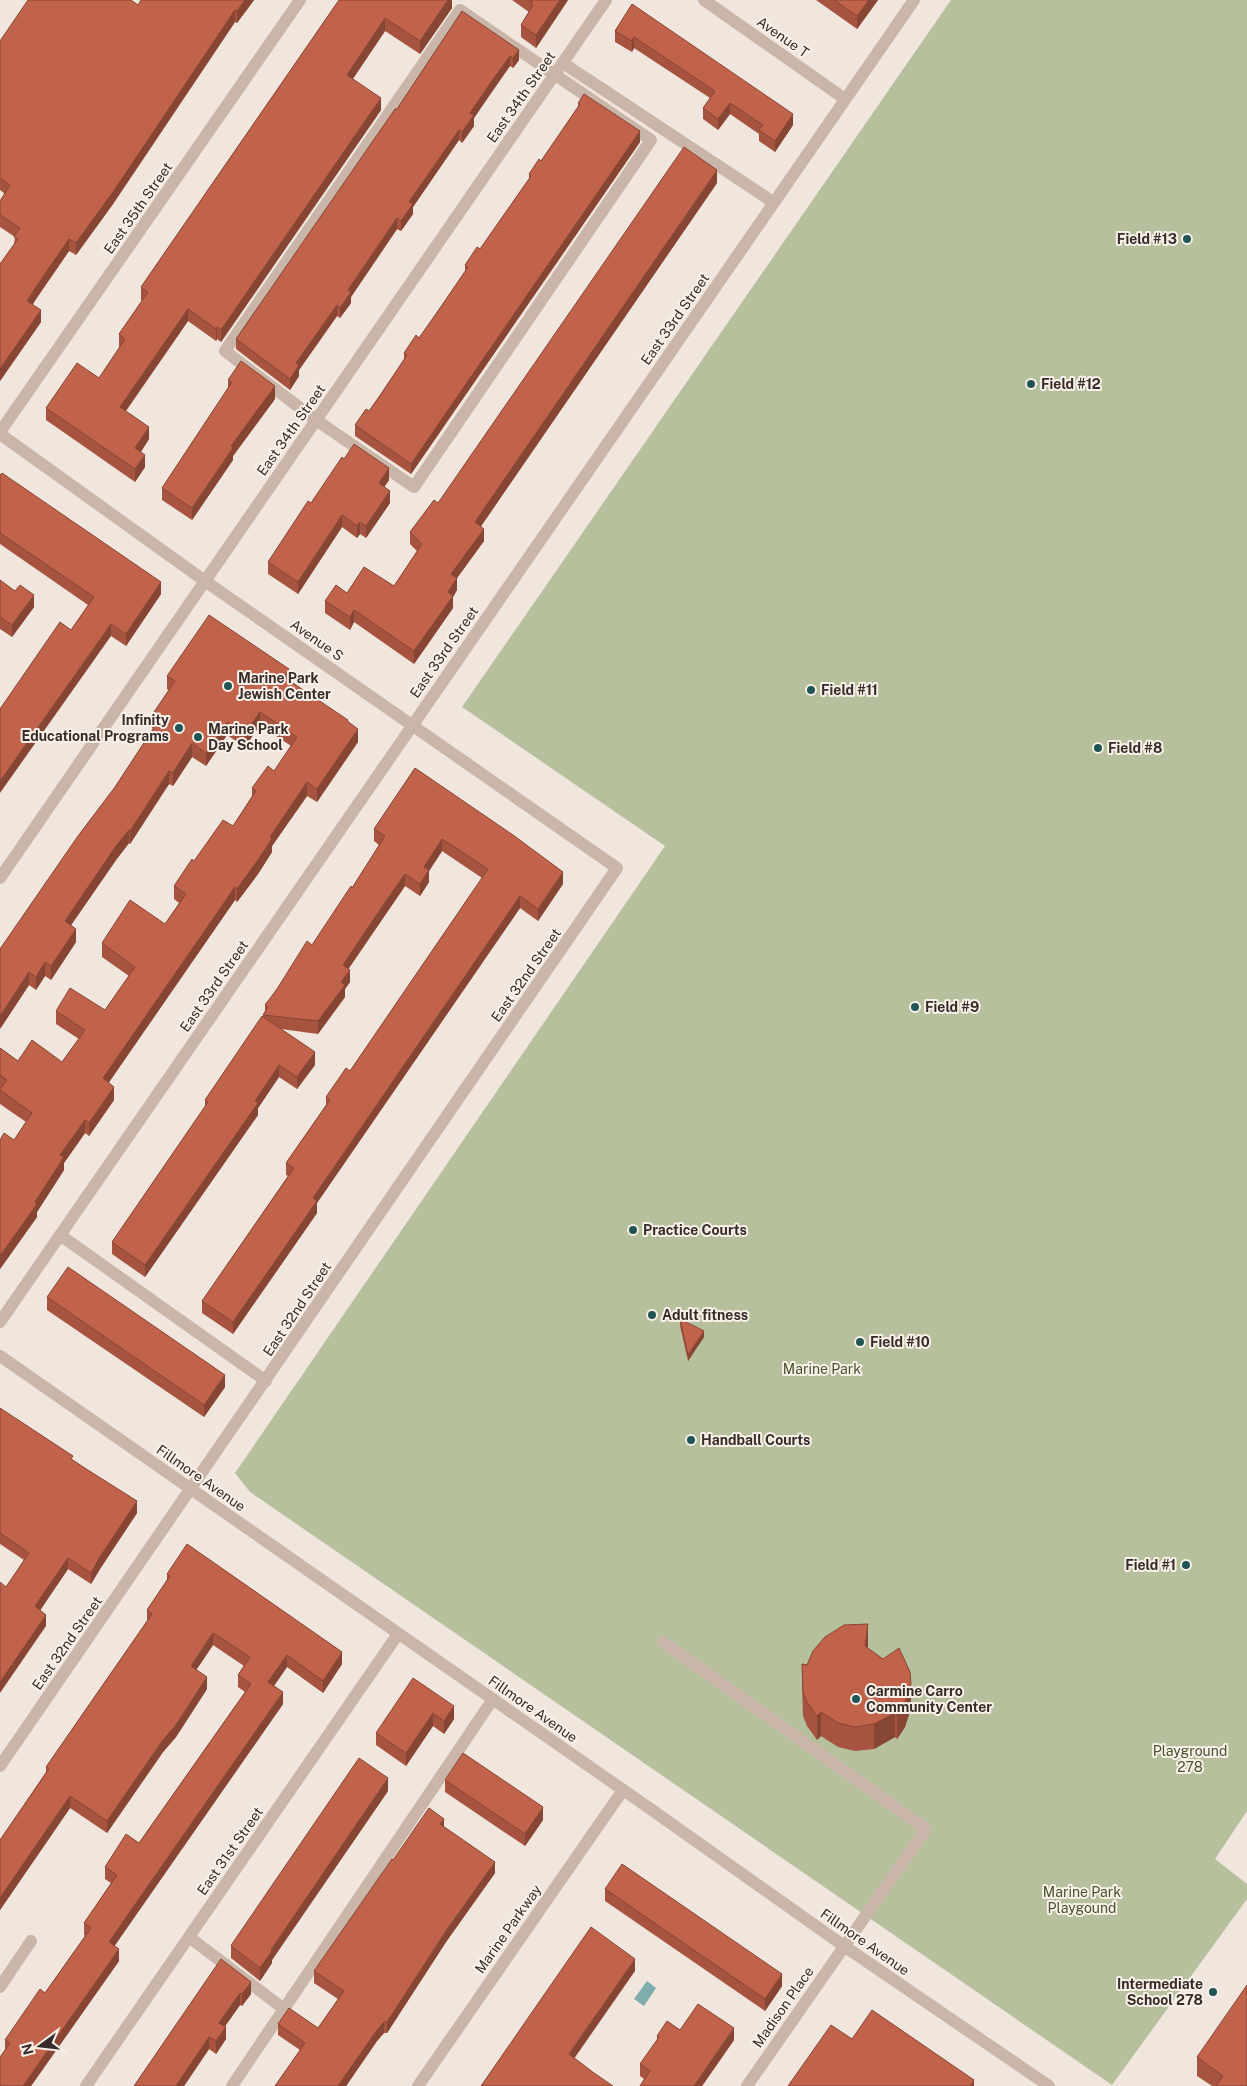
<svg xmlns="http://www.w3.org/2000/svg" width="1247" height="2086" font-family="'Public Sans',sans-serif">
<rect width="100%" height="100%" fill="#f1e6dd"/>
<path fill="#b6c09d" d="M951,0H1247V1811L1215,1859L1247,1884V1899L1112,2085L250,1492L235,1473L665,846L462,707Z"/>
<path fill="#7dadad" d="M647,1981L656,1988L644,2006L634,1999Z"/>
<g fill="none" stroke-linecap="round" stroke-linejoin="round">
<g stroke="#c9b6a9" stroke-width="12">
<path d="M704,0L845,99"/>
<path d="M460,10L651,140L414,487L316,420L225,351Z"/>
<path d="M563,63L773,202"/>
<path d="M0,432L300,0"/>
<path d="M0,434L205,581L617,868L0,1766"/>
<path d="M0,878L606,0"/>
<path d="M60,1235L266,1381"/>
<path d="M0,1322L914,0"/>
<path d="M0,1356L652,1810L844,1946L1049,2086"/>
<path d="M663,1642L926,1829L747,2086"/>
<path d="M189,1937L284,2009"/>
<path d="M0,1987L31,1941"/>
<path d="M86,2086L398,1634"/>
<path d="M232,2086L493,1699"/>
<path d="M418,2086L623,1790"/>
</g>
</g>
<g fill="#a65440">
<path d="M254,0L237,23L235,22L113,204L76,255L69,251L36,299L33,304L41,322L0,381V264L14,244L15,237L0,227V201L5,194L0,190V41L138,5Z"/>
<path d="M339,0H452V8L420,54L385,31L353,79L381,110L221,342L217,339L216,341L188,321L126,411L149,439L141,452L145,467L135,482L46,420V408L99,378L120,347L119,346V334L142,301L141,300V287Z"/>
<path d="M512,0H568L536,48L521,37V25L529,12Z"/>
<path d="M816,0H878L857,29Z"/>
<path d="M632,4L793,125L775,152L759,141V134L730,114L718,130L703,119V108L710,98L634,48L632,52L615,42V31Z"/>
<path d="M462,11L519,60L513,68L510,66L489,95L474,118V126L462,143L459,140L413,207V214L401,231L397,229L351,297V303L340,318L337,316L299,370V376L290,390L236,349V339L397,109Z"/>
<path d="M578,103L640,142L411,474L355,436V425L369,411L404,360V353L419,338L465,272V265L480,249L529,179V174L541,161L578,107Z"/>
<path d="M717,183L481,526L484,541L457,578V590L453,597V608L414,664L354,622L350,630L325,613V601L347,593L394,586L417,551L410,544V532L438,503Z"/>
<path d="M228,380L275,399L233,456V460L192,520L162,500V488L228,388Z"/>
<path d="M344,459L389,480L384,487L390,503L366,538L360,534L357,538L342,527L298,594L268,574V562L311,503Z"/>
<path d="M0,475L161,594L126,646L111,636L71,630L88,605L0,544Z"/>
<path d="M0,580L34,607L12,637L0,629Z"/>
<path d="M167,676L289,681L348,721L358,742L317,802L307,796L272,846V852L258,874L237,902L235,900L109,1082L114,1100L89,1136L85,1133L64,1163V1170L37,1212V1217L0,1269V1140H14L26,1122L0,1104V1048L18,1061L62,1062L79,1039L56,1024V1011L105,1010L129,976L102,957V943L165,924L179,903L174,899V886L194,861L233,826L252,796V788L274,771L291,746L260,725L245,747L227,735L206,766L192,757L173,786L169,784L130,844L129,843L116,860L71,925L76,942L51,980L45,976L36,990L29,985L0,1029L115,787L153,729L152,728V715L169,690L167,689Z"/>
<path d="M415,768L563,884L538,921L520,908L317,1203V1213L233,1334L202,1313V1301L288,1176L286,1175V1163L326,1105V1097L350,1071L482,878L442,851L429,871V882L420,896L405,886L348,969L350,982L345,989V997L318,1034L281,1029L315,1065L297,1089L279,1077L258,1108V1115L145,1277L112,1254V1242L205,1107V1100L263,1016V1015L265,1012V1005L312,945L352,888L379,845L374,841V829Z"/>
<path d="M47,1297L225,1387L204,1417L47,1310Z"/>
<path d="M680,1319L704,1337L688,1361L680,1326Z"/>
<path d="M0,1408L73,1460L137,1513L100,1569L91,1584L68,1569L40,1610L46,1626L6,1587L24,1560L0,1544Z"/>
<path d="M167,1574L342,1664L323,1693L287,1667L274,1686L283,1704L114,1946L119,1961L31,2086H0L5,2051V2040L45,1993L85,1936L84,1935V1923L111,1883L105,1879V1867L139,1843L245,1692L238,1687V1675L244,1666L213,1645L196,1670L207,1689L176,1737L163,1752L107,1833L70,1808L0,1910V1840L46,1772V1767L147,1621V1610L167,1580Z"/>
<path d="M868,1648L911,1708L905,1727L897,1739L895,1737L874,1749L855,1751L838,1747L821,1736L817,1740L807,1726L803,1716L802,1688V1664L807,1665Z"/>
<path d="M454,1706V1719L444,1734L433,1726L406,1766L376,1745V1733Z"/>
<path d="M445,1780L543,1820L525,1846L445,1792Z"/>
<path d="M388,1791L272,1960V1963L260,1981L231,1958V1946Z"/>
<path d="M444,1827L495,1873L446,1942L387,2033H384L377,2041L346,2086H275L300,2050L278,2035V2024L318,2028L338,1999L314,1983V1971L393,1860Z"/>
<path d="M605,1889L782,1986L765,2011L605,1901Z"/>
<path d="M221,1959L251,1994L242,2006L240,2005L225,2026L226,2039L216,2054L209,2049L184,2086H134Z"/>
<path d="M680,2030L734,2040L702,2086H640L644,2079L640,2076V2064L657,2040V2036Z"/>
<path d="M1197,2057L1247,2086H1212L1197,2076Z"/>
</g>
<g fill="#874534">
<path d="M245,0H254L237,23V11Z"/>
<path d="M448,0H452V8L420,54V41Z"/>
<path d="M560,0H568L536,48V35Z"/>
<path d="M869,0H878L857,29V16Z"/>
<path d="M235,10V22L113,204L76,255V243Z"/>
<path d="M385,18V31L347,87V75Z"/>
<path d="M634,37V48L632,52V41Z"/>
<path d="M519,50V60L513,68V58Z"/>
<path d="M510,56V66L474,118V126L462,143V132L470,113Z"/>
<path d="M381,98V110L221,342V330Z"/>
<path d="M730,103V114L718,130V119Z"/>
<path d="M793,114V125L775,152V141Z"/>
<path d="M459,130V140L413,207V214L401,231V221L409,202Z"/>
<path d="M640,131V142L411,474V464Z"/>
<path d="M717,170V183L475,535V522Z"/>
<path d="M397,218V229L351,297V303L340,318V308L348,290Z"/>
<path d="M69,239V251L36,299L27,313V301L36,287Z"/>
<path d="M337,305V316L299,370V376L290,390V379L296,363Z"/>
<path d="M188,309V321L120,419V407Z"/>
<path d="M41,310V322L0,381V369Z"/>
<path d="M217,327V339L216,341V329Z"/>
<path d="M275,386V399L233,456V460L192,520V508L231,446Z"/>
<path d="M149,427V439L135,460V448Z"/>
<path d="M145,455V467L135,482V469Z"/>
<path d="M389,468V480L379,495V483Z"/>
<path d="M390,491V503L366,538V526Z"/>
<path d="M342,515V527L298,594V582Z"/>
<path d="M360,522V534L357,538V526Z"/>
<path d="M484,529V541L457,578V590L453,597V608L414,664V651L448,592L451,574Z"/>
<path d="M161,582V594L126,646V634Z"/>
<path d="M34,595V607L12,637V625Z"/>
<path d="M354,610V622L350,630V617Z"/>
<path d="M111,624V636L0,793V781Z"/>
<path d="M289,669V682L284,677Z"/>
<path d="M260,712V725L245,747V734Z"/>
<path d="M227,722V735L206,766V753Z"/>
<path d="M358,729V742L317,802V789Z"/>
<path d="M192,743V757L173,786V773Z"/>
<path d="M169,771V784L130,844V831Z"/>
<path d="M307,782V796L272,846V852L258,874L237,902V889L270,837Z"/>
<path d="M129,830V843L116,860L65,934V921L116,846Z"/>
<path d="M442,839V851L429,871V882L420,896V884L424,867Z"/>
<path d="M563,872V884L538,921V909Z"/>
<path d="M405,874V886L343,977V965Z"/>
<path d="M235,887V900L103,1091V1078Z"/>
<path d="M520,896V908L317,1203V1213L233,1334V1322L313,1198Z"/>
<path d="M76,929V942L51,980V966Z"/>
<path d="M45,962V976L36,990V977Z"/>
<path d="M350,970V982L345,989V997L318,1034V1021L341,982Z"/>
<path d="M29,972V985L0,1029V1016Z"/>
<path d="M315,1052V1065L297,1089V1077Z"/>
<path d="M279,1065V1077L258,1108V1115L145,1277V1265Z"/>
<path d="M114,1087V1100L89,1136V1123Z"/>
<path d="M85,1120V1133L64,1163V1170L37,1212V1217L0,1269V1256L60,1155Z"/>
<path d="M704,1331V1337L688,1361V1355Z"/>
<path d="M225,1375V1387L204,1417V1405Z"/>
<path d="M137,1501V1513L100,1569L91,1584V1573L100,1557Z"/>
<path d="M68,1558V1569L35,1618V1606Z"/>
<path d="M46,1615V1626L0,1693V1682Z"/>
<path d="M868,1624V1648L865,1646Z"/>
<path d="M213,1633V1645L191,1678V1666Z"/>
<path d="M342,1652V1664L323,1693V1681Z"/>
<path d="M287,1655V1667L268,1694V1682Z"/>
<path d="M207,1677V1689L176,1737L163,1752L107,1833V1821Z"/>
<path d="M911,1684V1708L905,1727L897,1739V1715Z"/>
<path d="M283,1692V1704L109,1954V1942Z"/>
<path d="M454,1706V1719L444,1734V1721Z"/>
<path d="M821,1712V1736L817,1740V1716Z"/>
<path d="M433,1713V1726L406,1766V1753Z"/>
<path d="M895,1713V1737L874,1749V1724Z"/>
<path d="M388,1778V1791L272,1960V1963L260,1981V1968L271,1950Z"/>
<path d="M70,1796V1808L0,1910V1898Z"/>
<path d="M543,1807V1820L525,1846V1834Z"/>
<path d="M444,1819V1830L440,1824Z"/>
<path d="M495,1862V1873L446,1942L387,2033V2022L446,1931Z"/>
<path d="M119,1949V1961L31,2086H23Z"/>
<path d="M635,1959V1971L569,2066V2054Z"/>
<path d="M782,1974V1986L765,2011V1999Z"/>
<path d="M251,1982V1994L242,2006V1994Z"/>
<path d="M240,1993V2005L219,2035V2023Z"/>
<path d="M384,2022V2033L377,2041L346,2086H338L377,2030Z"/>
<path d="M226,2027V2039L216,2054V2041Z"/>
<path d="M734,2028V2040L702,2086H694Z"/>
<path d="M209,2037V2049L184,2086H176Z"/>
<path d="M974,2080V2086H970Z"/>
</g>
<g fill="#c1624b" stroke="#874534">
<path d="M28,0H131L138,5L141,0H245L237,11L235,10L113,192L76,243L69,239L36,287L27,301L41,310L0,369V264L18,239L14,237L20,228L0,215V201L10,185L0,178V41Z"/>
<path d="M339,0H448L420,41L385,18L347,75L381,98L221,330L217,327L216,329L188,309L120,407L149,427L135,448L145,455L135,469L46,408L77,363L99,378L125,339L119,334L148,292L141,287Z"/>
<path d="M530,0H560L536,35L521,25L533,5L531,3L532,1Z"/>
<path d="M834,0H869L857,16Z"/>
<path d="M632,4L793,114L775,141L759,130L763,125L730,103L718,119L703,108L715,91L634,37L632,41L615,31Z"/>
<path d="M462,11L519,50L513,58L510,56L489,85L470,113L474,115L462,132L459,130L409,202L413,204L401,221L397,218L348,290L351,292L340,308L337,305L296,363L299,365L290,379L236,339L395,109H397Z"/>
<path d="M584,94L640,131L411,464L355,425L366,409L369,411L379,397L407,355L404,353L416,335L419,338L438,311L468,267L465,265L477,247L480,249L531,176L529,174L539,159L541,161L580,104L578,103Z"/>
<path d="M684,147L717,170L475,522L484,529L451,574L457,578L448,592L453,596L414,651L354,610L350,617L325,601L336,585L347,593L364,567L394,586L422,544L410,532L434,500L438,503Z"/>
<path d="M241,361L275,386L231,446L233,448L192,508L162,488L232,382L228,380Z"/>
<path d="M354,444L389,468L379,483L390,491L366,526L360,522L357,526L342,515L298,582L268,562L308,501L311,503L342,457L344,459Z"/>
<path d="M2,473L161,582L126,634L111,624L0,781V709L60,622L71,630L94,597L0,533V475Z"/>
<path d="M0,580L15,591L20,585L34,595L12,625L0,617Z"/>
<path d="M209,615L289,669L284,677L348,720L347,721L358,729L317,789L307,782L270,837L272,839L258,860L237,889L235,887L103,1078L114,1087L89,1123L85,1120L60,1155L64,1157L35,1202L37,1204L0,1256V1140L4,1133L14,1140L32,1113L0,1090V1089L7,1080L0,1075V1048L18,1061L32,1040L62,1062L85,1030L56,1011L70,988L105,1010L135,967L102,943L130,900L165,924L186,894L174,886L192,859L194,861L223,820L233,826L256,791L252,788L268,766L274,771L297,737L260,712L245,734L227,722L206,753L192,743L173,773L169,771L130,831L129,830L116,846L65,921L76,929L51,966L45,962L36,977L29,972L0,1016V949L78,836L115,787L159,720L152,715L175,681L167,676Z"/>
<path d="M415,768L513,835L563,872L538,909L520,896L313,1198L317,1201L233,1322L202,1301L294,1168L286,1163L330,1100L326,1097L346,1068L350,1071L488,869L442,839L424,867L429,870L420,884L405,874L386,901L343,965L350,970L341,982L345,985L318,1021L263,1015L268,1007L265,1005L277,989L307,941L312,945L351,886L352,888L385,836L374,829Z"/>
<path d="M262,1016L315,1052L297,1077L279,1065L255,1101L258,1103L145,1265L112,1242L208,1102L205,1100Z"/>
<path d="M68,1267L225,1375L204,1405L47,1297Z"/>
<path d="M680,1319L704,1331L688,1355Z"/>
<path d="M0,1408L73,1456L71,1459L91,1472L137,1501L100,1557L91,1573L68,1558L35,1606L46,1615L0,1682V1582L6,1587L29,1553L0,1533Z"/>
<path d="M187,1544L342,1652L323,1681L287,1655L268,1682L283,1692L109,1942L119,1949L23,2086H0V2057L10,2043L5,2040L40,1989L45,1993L91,1928L84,1923L117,1875L105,1867L126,1834L139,1843L251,1684L238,1675L250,1657L213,1633L191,1666L207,1677L176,1725L163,1740L107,1821L70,1796L0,1898V1840L49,1769L46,1767L152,1614L147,1610L170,1576L167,1574Z"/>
<path d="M868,1624L865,1646L883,1659L899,1648L910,1672L911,1684L905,1702L897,1715L895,1713L874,1724L855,1727L838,1723L821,1712L817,1716L807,1702L803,1692L802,1664L807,1665L813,1651L825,1637L844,1625Z"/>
<path d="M413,1678L454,1706L444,1721L433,1713L406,1753L376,1733Z"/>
<path d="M463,1753L543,1807L525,1834L445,1780Z"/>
<path d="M359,1758L388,1778L271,1950L272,1951L260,1968L231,1946L232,1944Z"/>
<path d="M429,1808L444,1819L440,1824L495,1862L446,1931L387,2022H384L377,2030L338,2086H275L305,2043L278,2024L289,2008L318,2028L344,1991L314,1971L392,1859L393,1860Z"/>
<path d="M622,1864L782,1974L765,1999L605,1889Z"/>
<path d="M591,1927L635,1959L569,2054L594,2073L613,2086H481Z"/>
<path d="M221,1959L251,1982L242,1994L240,1993L219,2023L226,2027L216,2041L209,2037L176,2086H134Z"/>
<path d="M1247,1985V2086H1216L1223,2076L1197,2057Z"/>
<path d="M698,2004L734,2028L694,2086H640L650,2071L640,2064L659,2037L657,2036L667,2021L680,2030Z"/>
<path d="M872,2010L974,2080L970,2086H788L831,2025L852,2039Z"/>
</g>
<g fill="#205556" stroke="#f9f1e9" stroke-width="2">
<circle cx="1187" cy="239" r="5"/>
<circle cx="1031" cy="384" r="5"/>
<circle cx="228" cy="686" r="5"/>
<circle cx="811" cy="690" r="5"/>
<circle cx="179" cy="728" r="5"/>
<circle cx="198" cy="737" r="5"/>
<circle cx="1098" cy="748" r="5"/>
<circle cx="915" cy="1007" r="5"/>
<circle cx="633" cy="1230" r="5"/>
<circle cx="652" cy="1315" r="5"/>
<circle cx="860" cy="1342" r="5"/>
<circle cx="691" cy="1440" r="5"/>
<circle cx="1186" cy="1565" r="5"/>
<circle cx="856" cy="1699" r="5"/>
<circle cx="1213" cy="1992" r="5"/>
</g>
<g text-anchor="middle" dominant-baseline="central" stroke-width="4" stroke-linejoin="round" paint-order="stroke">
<g font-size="14" fill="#362c29" stroke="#f9f1e9">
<text transform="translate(783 37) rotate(35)">Avenue T</text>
<text transform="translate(521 97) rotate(-55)">East 34th Street</text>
<text transform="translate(138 208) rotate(-55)">East 35th Street</text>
<text transform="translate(675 319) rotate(-55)">East 33rd Street</text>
<text transform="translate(291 430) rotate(-55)">East 34th Street</text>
<text transform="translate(317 640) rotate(35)">Avenue S</text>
<text transform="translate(444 652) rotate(-55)">East 33rd Street</text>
<text transform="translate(526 975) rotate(-55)">East 32nd Street</text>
<text transform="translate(214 986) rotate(-55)">East 33rd Street</text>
<text transform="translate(297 1309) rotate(-56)">East 32nd Street</text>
<text transform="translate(201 1478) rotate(35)">Fillmore Avenue</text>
<text transform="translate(67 1643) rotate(-55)">East 32nd Street</text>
<text transform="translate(533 1709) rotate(35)">Fillmore Avenue</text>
<text transform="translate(230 1851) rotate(-55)">East 31st Street</text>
<text transform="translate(508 1929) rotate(-55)">Marine Parkway</text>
<text transform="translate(865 1942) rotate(35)">Fillmore Avenue</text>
<text transform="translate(783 2007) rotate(-55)">Madison Place</text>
</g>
<g font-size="14" font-weight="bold" fill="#362c29" stroke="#f9f1e9" text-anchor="start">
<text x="1177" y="239" text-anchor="end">Field #13</text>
<text x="1041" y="384">Field #12</text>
<text x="238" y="678">Marine Park<tspan x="238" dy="16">Jewish Center</tspan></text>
<text x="821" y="690">Field #11</text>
<text x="169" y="720" text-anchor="end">Infinity<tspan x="169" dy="16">Educational Programs</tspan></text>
<text x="208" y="729">Marine Park<tspan x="208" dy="16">Day School</tspan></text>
<text x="1108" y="748">Field #8</text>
<text x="925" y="1007">Field #9</text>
<text x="643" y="1230">Practice Courts</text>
<text x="662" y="1315">Adult fitness</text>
<text x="870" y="1342">Field #10</text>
<text x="701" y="1440">Handball Courts</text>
<text x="1176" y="1565" text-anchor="end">Field #1</text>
<text x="866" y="1691">Carmine Carro<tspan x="866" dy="16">Community Center</tspan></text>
<text x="1203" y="1984" text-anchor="end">Intermediate<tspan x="1203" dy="16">School 278</tspan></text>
</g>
<g font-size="14" fill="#47532d" stroke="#f9f1e9">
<text x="822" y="1369">Marine Park</text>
<text x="1190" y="1751">Playground<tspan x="1190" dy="16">278</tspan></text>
<text x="1082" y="1892">Marine Park<tspan x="1082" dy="16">Playgound</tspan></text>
</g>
</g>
<g transform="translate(40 2046) rotate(255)" stroke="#f9f1e9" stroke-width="4" paint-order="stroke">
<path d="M0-4L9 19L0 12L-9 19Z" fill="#362c29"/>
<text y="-8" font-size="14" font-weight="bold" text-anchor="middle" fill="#362c29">N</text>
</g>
</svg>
